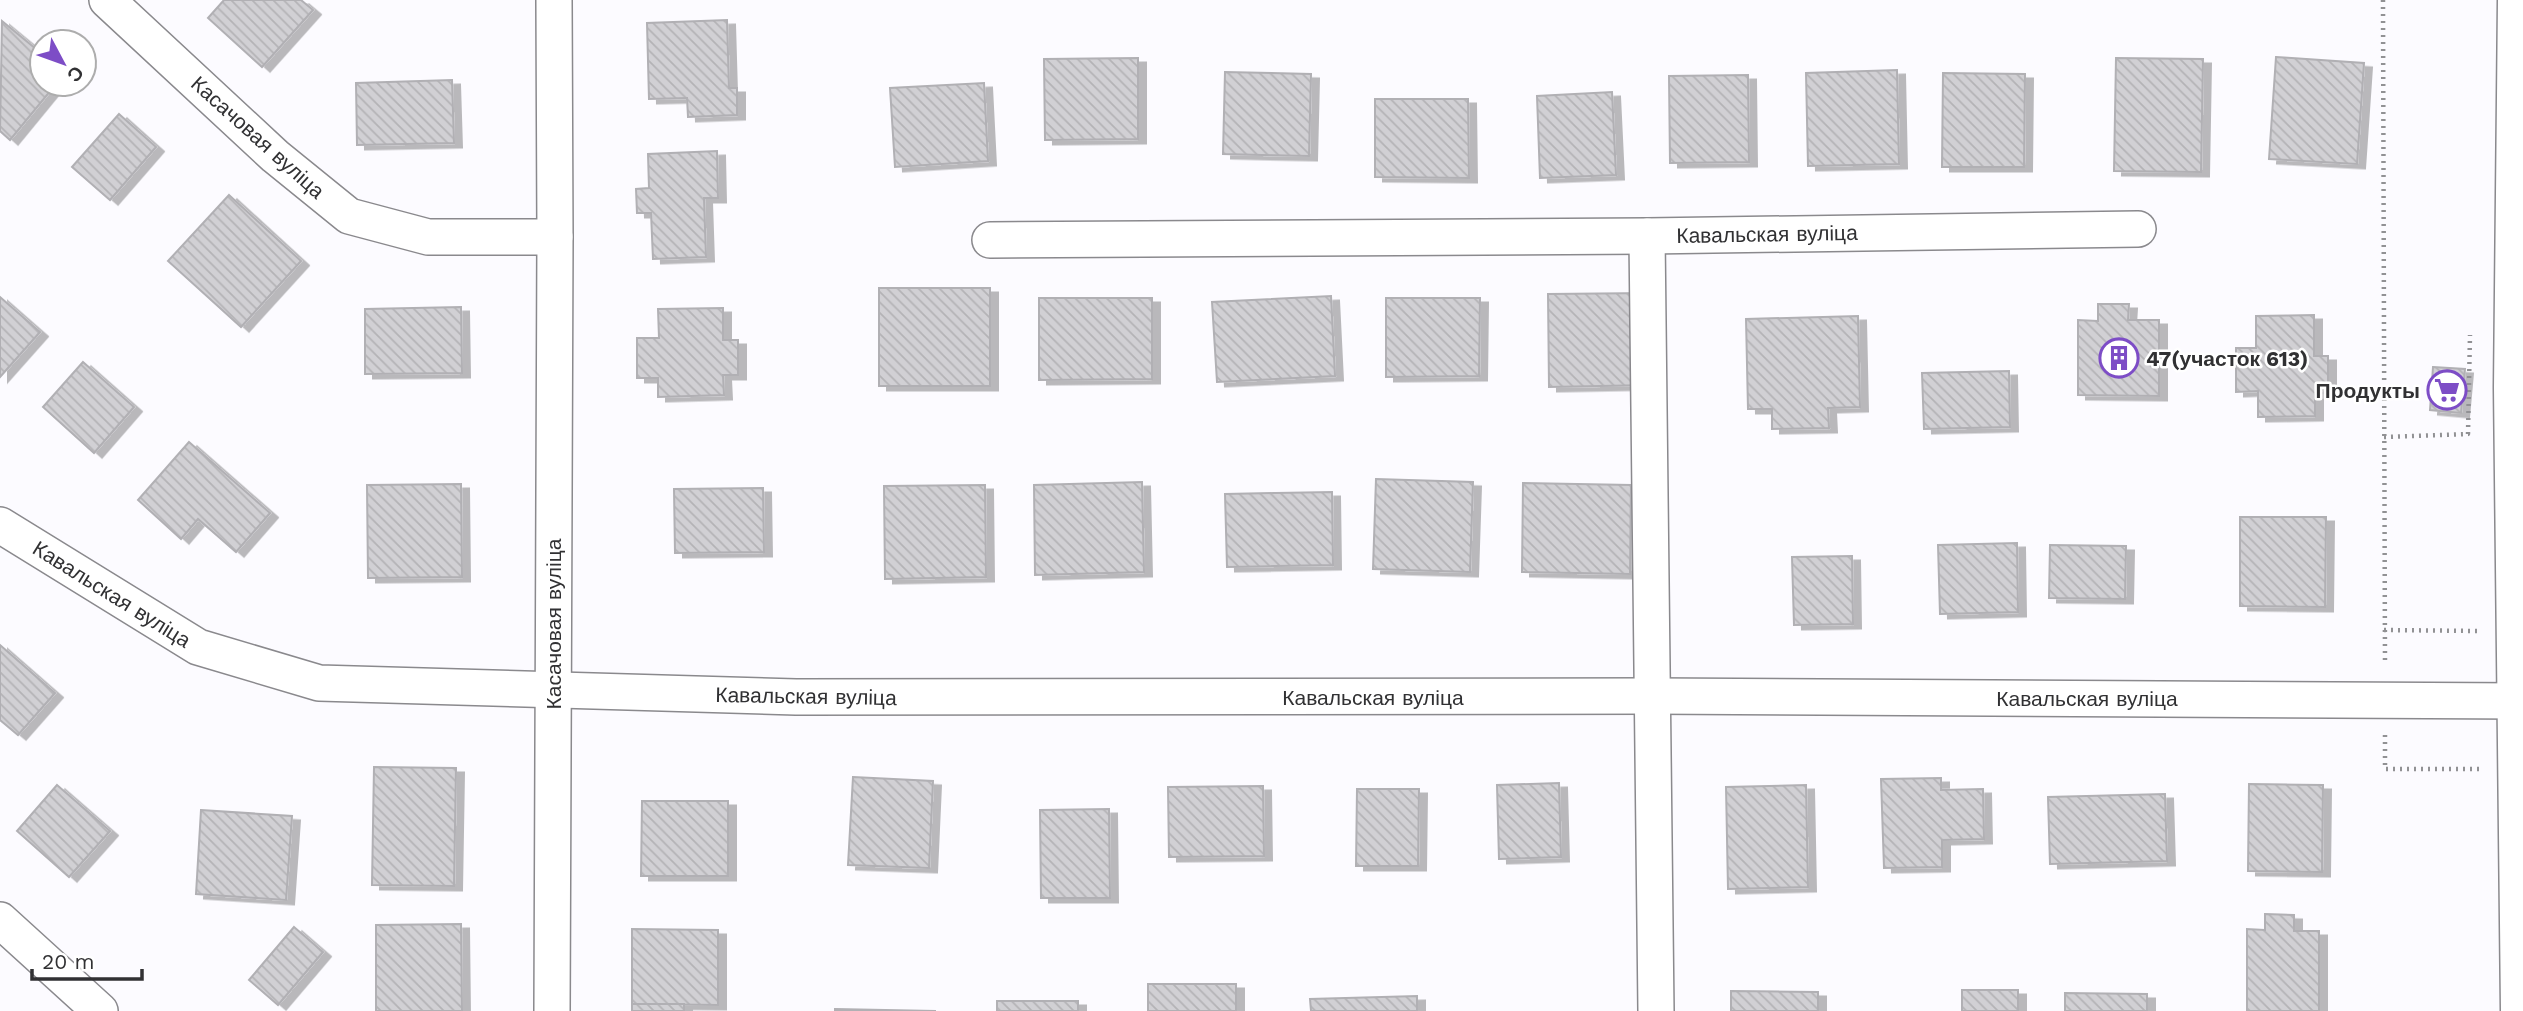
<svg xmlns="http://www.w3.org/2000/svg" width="2523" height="1011" font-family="'Work Sans',sans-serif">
<defs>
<pattern id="building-back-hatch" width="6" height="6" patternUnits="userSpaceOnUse" patternTransform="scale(1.75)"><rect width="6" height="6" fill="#d1d0d4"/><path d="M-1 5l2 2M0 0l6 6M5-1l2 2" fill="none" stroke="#b4b3b6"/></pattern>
<filter id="shadow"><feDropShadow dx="8" dy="4.5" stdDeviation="0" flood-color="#0004"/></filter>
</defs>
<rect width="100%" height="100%" fill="#fcfbff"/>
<g fill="url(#building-back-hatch)" stroke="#b1b0b4" stroke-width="2" filter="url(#shadow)">
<path d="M224,0H301L313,10L262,67L208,18Z"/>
<path d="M727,20L729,88H737V115L688,117L687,98L649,99L647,23Z"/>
<path d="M2,21L42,54V84H56L10,140L0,131Z"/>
<path d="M2276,57L2364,63L2357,164L2269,159Z"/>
<path d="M1138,58V139L1045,140L1044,59Z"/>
<path d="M2116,58L2203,59L2201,172L2114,171Z"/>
<path d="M1897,70L1899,164L1808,166L1806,73Z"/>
<path d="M1225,72L1311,74L1309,156L1223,154Z"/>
<path d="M1943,73L2025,74L2024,167H1942Z"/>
<path d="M1748,75L1749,162L1670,163L1669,76Z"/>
<path d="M452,80L454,143L357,145L356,83Z"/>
<path d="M984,83L988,161L895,167L890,88Z"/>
<path d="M1612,92L1616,175L1540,178L1537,96Z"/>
<path d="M1375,99H1468L1469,178L1375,177Z"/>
<path d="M119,114L156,147L110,200L72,167Z"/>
<path d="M717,151L718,198H704L706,257L653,259L651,213H637L636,189L649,188L648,154Z"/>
<path d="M229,195L301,261L241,327L168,261Z"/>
<rect x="879" y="288" width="111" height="98"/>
<path d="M1650,293L1651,385L1549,387L1548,294Z"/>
<path d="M1331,296L1335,376L1217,382L1212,302Z"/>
<path d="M0,297L40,332L0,377Z"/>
<path d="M1039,298H1152V379L1039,380Z"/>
<path d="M1386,298H1480L1479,376L1386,377Z"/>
<path d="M2098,304H2129L2128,320H2159V396L2078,395V320L2098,321Z"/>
<path d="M461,307L462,373L365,374V309Z"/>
<path d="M723,308V340H738V375H723L724,395L658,397V378H637V338H659L658,309Z"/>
<path d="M2314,315V356H2328V393H2315V416L2258,417V391L2236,392V348H2256V316Z"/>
<path d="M1858,316L1860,407L1828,408L1829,428L1772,429V409H1748L1746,319Z"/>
<path d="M83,362L134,407L94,453L43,407Z"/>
<path d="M2433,367L2465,369L2461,413L2430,410Z"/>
<path d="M2009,371L2010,427L1924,429L1922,373Z"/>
<path d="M189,442L270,513L236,552L198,519L181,539L138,500Z"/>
<path d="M1376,479L1473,482L1470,572L1373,569Z"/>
<path d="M1142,482L1144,572L1035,575L1034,485Z"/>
<path d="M1523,483L1631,485L1630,574L1522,572Z"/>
<path d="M461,484L462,577L368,578L367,485Z"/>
<path d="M985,485L986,577L885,579L884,486Z"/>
<path d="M763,488L764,552L675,553L674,489Z"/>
<path d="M1332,492L1333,565L1227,567L1225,494Z"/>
<path d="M2240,517H2326L2325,607L2240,606Z"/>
<path d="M2017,543L2018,612L1940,614L1938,545Z"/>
<path d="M2050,545L2126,546L2125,599L2049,598Z"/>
<path d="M1852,556L1853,624L1794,625L1792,557Z"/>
<path d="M0,645L55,693L18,735L0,720Z"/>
<path d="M374,767L456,768L454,886L372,885Z"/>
<path d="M853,777L933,781L929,868L848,865Z"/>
<path d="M1941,778V790L1983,789L1984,839L1942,840V867L1884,868L1881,779Z"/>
<path d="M1559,783L1561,857L1499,859L1497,785Z"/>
<path d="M2249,784L2323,785L2322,872L2248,871Z"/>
<path d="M57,785L110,831L69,877L17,831Z"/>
<path d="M1806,785L1808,887L1728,889L1726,787Z"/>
<path d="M1263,786L1264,856L1169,857L1168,787Z"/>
<path d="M1357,789H1419L1418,866H1356Z"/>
<path d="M2165,794L2167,861L2050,864L2048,797Z"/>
<path d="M642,801H728V876H641Z"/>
<path d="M1109,809L1110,898H1041L1040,810Z"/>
<path d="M201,810L292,816L286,900L196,894Z"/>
<path d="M2265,914L2294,915V931H2319V1011H2247V929L2265,930Z"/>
<path d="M461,924L462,1011H376V925Z"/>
<path d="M294,927L323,952L278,1005L249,980Z"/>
<path d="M632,929L718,930V1005L632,1004Z"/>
<rect x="1148" y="984" width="88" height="27"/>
<rect x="1962" y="990" width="56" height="21"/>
<path d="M1731,991L1818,992V1011H1731Z"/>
<path d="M2065,993L2147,994V1011H2065Z"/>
<path d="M1417,996V1011H1311L1310,999Z"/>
<rect x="997" y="1001" width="81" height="10"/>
<rect x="632" y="1004" width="52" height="7"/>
<path d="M835,1009L936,1011H835Z"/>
</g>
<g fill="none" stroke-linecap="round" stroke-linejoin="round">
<g stroke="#8a898d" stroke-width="38">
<g id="street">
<path d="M107,0L275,156L349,216L428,237H555"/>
<path d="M990,240L1647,236"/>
<path d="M0,525L198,647L319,683L796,697L1651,696L2523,701"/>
<path d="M0,920L100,1011"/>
<path d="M552,1011L555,237L554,0"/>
<path d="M1656,1011L1647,236L2138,229"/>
</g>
</g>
<g stroke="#8a898d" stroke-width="41">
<path id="secondary" d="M2517,0L2513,388L2520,1011"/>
</g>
<g stroke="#919194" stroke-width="4.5" stroke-dasharray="2 5" stroke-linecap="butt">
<path d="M2383,0L2385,665"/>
<path d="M2384,437L2468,434L2470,335"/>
<path d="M2384,630L2478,631"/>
<path d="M2385,735V769H2481"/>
</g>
<use href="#street" stroke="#fff" stroke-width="35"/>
<use href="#secondary" stroke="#fff" stroke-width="38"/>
</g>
<defs>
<g id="building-ring" transform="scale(2.0125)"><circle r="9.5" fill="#fff" stroke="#7d4dc6" stroke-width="1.5"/><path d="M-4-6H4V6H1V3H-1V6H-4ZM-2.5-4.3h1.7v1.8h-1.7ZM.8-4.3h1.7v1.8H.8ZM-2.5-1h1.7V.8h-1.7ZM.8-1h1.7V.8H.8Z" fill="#7d4dc6"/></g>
<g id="supermarket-ring" transform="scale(2.0125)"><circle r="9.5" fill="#fff" stroke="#7d4dc6" stroke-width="1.5"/><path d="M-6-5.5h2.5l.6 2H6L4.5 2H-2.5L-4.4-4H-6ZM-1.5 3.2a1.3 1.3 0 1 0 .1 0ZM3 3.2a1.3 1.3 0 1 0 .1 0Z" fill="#7d4dc6"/></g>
</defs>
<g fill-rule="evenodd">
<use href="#building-ring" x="2119" y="358"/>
<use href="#supermarket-ring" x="2447" y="390"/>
</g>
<g text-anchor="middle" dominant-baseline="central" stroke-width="5" stroke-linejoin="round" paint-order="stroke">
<g font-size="21" fill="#313133" stroke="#fff">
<text transform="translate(258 137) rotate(42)">Касачовая вуліца</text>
<text transform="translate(1767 234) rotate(-1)">Кавальская вуліца</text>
<text transform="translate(112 594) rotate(32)">Кавальская вуліца</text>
<text transform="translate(553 624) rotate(-90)">Касачовая вуліца</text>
<text transform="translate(806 696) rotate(1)">Кавальская вуліца</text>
<text x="1373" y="697">Кавальская вуліца</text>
<text x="2087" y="698">Кавальская вуліца</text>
</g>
<g font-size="21" font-weight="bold" fill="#313133" stroke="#fff" text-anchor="start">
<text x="2146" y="358">47(участок 613)</text>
<text x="2420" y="390" text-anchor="end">Продукты</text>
</g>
</g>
<g transform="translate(63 63) rotate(131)"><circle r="33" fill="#ffffff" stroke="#adadad" stroke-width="2"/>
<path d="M0-5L12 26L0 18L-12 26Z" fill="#7d4dc6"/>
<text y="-10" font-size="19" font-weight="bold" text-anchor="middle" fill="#313133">С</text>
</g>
<path d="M32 969v10h110v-10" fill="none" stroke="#313133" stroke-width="3.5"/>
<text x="42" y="969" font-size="21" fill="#313133" stroke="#ffffff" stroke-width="5" paint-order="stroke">20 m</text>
</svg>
